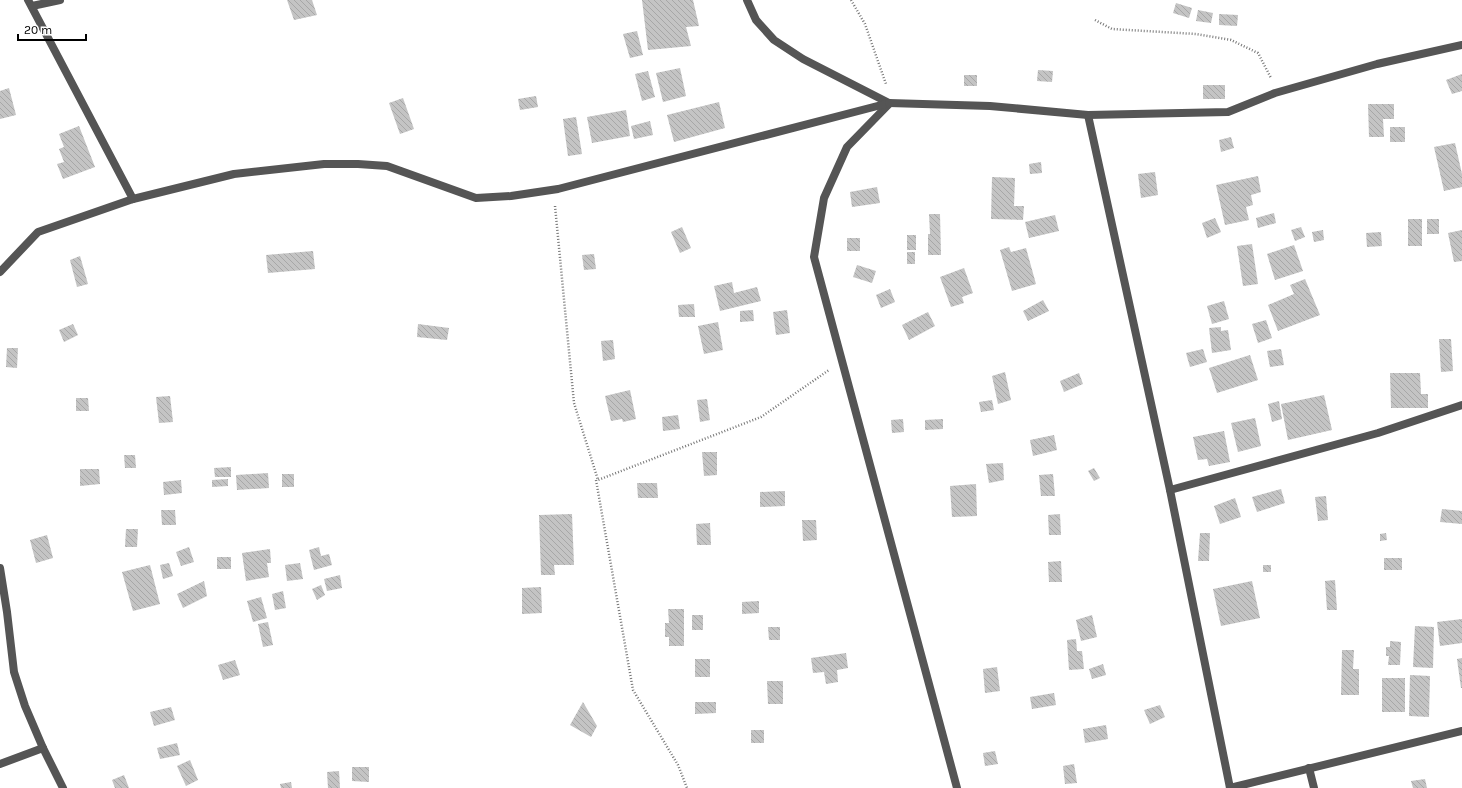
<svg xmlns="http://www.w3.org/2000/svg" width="1462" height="788" font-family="Karla,sans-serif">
<defs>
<pattern id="building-back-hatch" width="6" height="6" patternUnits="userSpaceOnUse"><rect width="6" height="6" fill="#c4c4c4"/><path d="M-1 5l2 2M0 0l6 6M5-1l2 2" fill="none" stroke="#a7a7a7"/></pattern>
</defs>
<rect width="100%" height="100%" fill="#fff"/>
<g fill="url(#building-back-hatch)">
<path d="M287,0H312L317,15L294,20Z"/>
<path d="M642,0H693L699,26L686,27L691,46L648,50Z"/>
<path d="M1176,3L1192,8L1189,18L1173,13Z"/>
<path d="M1198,10L1213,13L1211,23L1196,21Z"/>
<path d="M1219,14L1238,15L1237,26L1219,25Z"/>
<path d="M637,31L643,55L630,58L623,34Z"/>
<path d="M680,68L686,96L663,102L656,73Z"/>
<path d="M1038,70L1053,71L1052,82L1037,81Z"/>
<path d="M648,71L655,97L642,101L635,74Z"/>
<path d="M1462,74V91L1452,94L1446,80Z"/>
<rect x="964" y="75" width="13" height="11"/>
<rect x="1203" y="85" width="22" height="14"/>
<path d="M9,88L16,115L0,119V91Z"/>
<path d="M536,96L538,107L520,110L518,99Z"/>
<path d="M403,98L414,129L400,134L389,103Z"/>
<path d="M719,102L725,128L674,142L667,115Z"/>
<path d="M1368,104H1394V119H1383L1384,137H1369Z"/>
<path d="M626,110L630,136L592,143L587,117Z"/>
<path d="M576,117L582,154L568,156L563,119Z"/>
<path d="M650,121L653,135L634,139L631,126Z"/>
<path d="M79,126L95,167L63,179L57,164L64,162L59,149L64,147L59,134Z"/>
<rect x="1390" y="127" width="15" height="15"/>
<path d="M1231,137L1234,148L1221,152L1219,140Z"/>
<path d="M1455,143L1462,174V187L1444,191L1434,147Z"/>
<path d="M1041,162L1042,173L1030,174L1029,164Z"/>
<path d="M1155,172L1158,195L1141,198L1138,174Z"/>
<path d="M1258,176L1261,192L1251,195L1253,205L1246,207L1249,220L1225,225L1216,185Z"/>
<path d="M992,177L1015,178L1014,206H1024L1023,220L991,219Z"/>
<path d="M877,187L880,203L852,207L850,192Z"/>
<path d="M1274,213L1276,223L1258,228L1256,218Z"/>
<path d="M929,214H940L941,255H928V234H930Z"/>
<path d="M1055,215L1059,231L1029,238L1025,222Z"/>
<path d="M1215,218L1221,232L1207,238L1202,223Z"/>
<rect x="1408" y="219" width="14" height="27"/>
<rect x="1427" y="219" width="12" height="15"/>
<path d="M682,227L691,248L680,253L671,232Z"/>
<path d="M1301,227L1305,237L1295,241L1291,230Z"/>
<path d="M1323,230L1324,240L1314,242L1312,232Z"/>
<path d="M1462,230V261L1454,262L1448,233Z"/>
<path d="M1381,232L1382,246L1367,247L1366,233Z"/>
<rect x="907" y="235" width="9" height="15"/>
<rect x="847" y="238" width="13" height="13"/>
<path d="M1252,244L1258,284L1243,286L1237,246Z"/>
<path d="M1294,245L1303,271L1275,280L1267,254Z"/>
<path d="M1009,247L1011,252L1026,248L1036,284L1012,291L1000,250Z"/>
<path d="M313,251L315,269L268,273L266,255Z"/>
<rect x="907" y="252" width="8" height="12"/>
<path d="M594,254L596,269L584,270L582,255Z"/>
<path d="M80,256L88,284L77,287L70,260Z"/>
<path d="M857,265L876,271L872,283L853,277Z"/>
<path d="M964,268L973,293L962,297L964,303L951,307L940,277Z"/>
<path d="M1305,279L1320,315L1278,331L1268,305L1294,294L1290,285Z"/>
<path d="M732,282L734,293L757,287L761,301L720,311L714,286Z"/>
<path d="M890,289L895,302L881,308L876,295Z"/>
<path d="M1043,300L1049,311L1028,321L1023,311Z"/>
<path d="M1224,301L1229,319L1212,324L1207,306Z"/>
<path d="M694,304L695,317H679L678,305Z"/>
<path d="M753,310L754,321L740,322V311Z"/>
<path d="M787,310L790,333L776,335L773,312Z"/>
<path d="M928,312L935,326L909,340L902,325Z"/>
<path d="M1266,320L1272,338L1258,343L1252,324Z"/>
<path d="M718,322L723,350L704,354L698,326Z"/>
<path d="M73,324L78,335L64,342L59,330Z"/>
<path d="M418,324L449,328L447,340L417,337Z"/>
<path d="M1221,327V331L1228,330L1231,350L1212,353L1209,328Z"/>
<path d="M1439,339H1451L1453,371L1441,372Z"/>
<path d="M613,340L615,359L603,361L601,341Z"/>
<path d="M7,348H18L17,368L6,367Z"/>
<path d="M1203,349L1207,362L1190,367L1186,353Z"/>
<path d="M1281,349L1284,365L1270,367L1267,351Z"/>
<path d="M1250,355L1258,380L1217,393L1209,368Z"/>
<path d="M1005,372L1011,400L998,404L992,376Z"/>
<path d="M1079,373L1083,384L1064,392L1060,381Z"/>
<path d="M1390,373H1420L1421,394H1428V408H1391Z"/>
<path d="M630,390L636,419L623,422L622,419L611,421L605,396Z"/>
<path d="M1324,395L1332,430L1288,440L1281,404Z"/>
<path d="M170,396L173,422L159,423L156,397Z"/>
<path d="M76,398H88L89,411H76Z"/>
<path d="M707,399L710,420L700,422L697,400Z"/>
<path d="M992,400L994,410L981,412L979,402Z"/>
<path d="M1279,401L1282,419L1272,422L1268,404Z"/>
<path d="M678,415L680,429L663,431L662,417Z"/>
<path d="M1255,418L1261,446L1238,452L1231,423Z"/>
<path d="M903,419L904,432L892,433L891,420Z"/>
<path d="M943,419V429L925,430V420Z"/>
<path d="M1224,431L1230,462L1209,466L1207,459L1198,460L1193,437Z"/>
<path d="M1054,435L1057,450L1033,456L1030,440Z"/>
<path d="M702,452H717V475L704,476Z"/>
<path d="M124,455H135L136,468H125Z"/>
<path d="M1003,463L1004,480L989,483L986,464Z"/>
<path d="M231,467V477H215L214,468Z"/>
<path d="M1094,468L1100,478L1094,481L1088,471Z"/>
<path d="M80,469H99L100,484L80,486Z"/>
<path d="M268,473L269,488L237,490L236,475Z"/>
<rect x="282" y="474" width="12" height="13"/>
<path d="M1053,474L1055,496H1041L1039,475Z"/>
<path d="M228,479V486L212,487V480Z"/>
<path d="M181,480L182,493L164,495L163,482Z"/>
<path d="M637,483H657L658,498H638Z"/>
<path d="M976,484L977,516L952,517L950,486Z"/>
<path d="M1281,489L1285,503L1257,512L1252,497Z"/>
<path d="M785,491V506L760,507V492Z"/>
<path d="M1326,496L1328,520L1318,521L1315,497Z"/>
<path d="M1235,498L1241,517L1220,524L1214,506Z"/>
<path d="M1442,509L1462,511V524L1440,522Z"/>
<path d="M161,510H175L176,525H162Z"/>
<path d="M572,514L574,565H554L555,575H541L539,515Z"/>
<path d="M1060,514L1061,535H1049L1048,515Z"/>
<path d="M802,520H816L817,540L803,541Z"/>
<path d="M710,523L711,545H697L696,524Z"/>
<path d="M126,529H138L137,547H125Z"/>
<path d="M1200,533H1210L1209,561H1198Z"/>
<path d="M1386,533L1387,540L1380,541V534Z"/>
<path d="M47,535L53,558L36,563L30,540Z"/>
<path d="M189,547L194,562L181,566L176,552Z"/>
<path d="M319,547L321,556L329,554L332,565L314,570L309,550Z"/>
<path d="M270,549L271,563H267L269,577L246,581L242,553Z"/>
<rect x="217" y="557" width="14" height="12"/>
<rect x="1384" y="558" width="18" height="12"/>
<path d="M1061,561L1062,582H1049L1048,562Z"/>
<path d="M169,563L173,576L163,579L160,565Z"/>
<path d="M300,563L303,579L287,581L285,565Z"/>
<path d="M150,565L160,604L133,611L122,572Z"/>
<rect x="1263" y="565" width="8" height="7"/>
<path d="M340,575L342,588L327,591L324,579Z"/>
<path d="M1335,580L1337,610H1327L1325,581Z"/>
<path d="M204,581L207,596L183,608L177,594Z"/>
<path d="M1252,581L1260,618L1221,626L1213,589Z"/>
<path d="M321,585L325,595L317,600L312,589Z"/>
<path d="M541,587L542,613L522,614V588Z"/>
<path d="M283,591L286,608L275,610L272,594Z"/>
<path d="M261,597L267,618L253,622L247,601Z"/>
<path d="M759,601V613L742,614V602Z"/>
<path d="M668,609H684V646H669V637H665V623H669Z"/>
<rect x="692" y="615" width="11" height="15"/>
<path d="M1092,615L1097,637L1081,641L1076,620Z"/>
<path d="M1462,619V643L1440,646L1437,622Z"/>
<path d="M268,622L273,645L263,647L258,624Z"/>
<path d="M1415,626L1434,627L1433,668L1413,667Z"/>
<path d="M768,627H780V640H769Z"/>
<path d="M1076,639L1077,651H1082L1084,669L1069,670L1067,640Z"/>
<path d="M1390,641L1401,642L1400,665H1388L1389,656H1386V647H1390Z"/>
<path d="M1342,650H1354L1353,669H1359V695H1341Z"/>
<path d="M846,653L848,668L837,670L838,682L826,684L824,672L813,673L811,658Z"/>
<path d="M1462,658V688H1461L1457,659Z"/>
<rect x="695" y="659" width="15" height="18"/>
<path d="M235,660L240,675L223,680L218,665Z"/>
<path d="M1103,664L1106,675L1092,679L1089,669Z"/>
<path d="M997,667L1000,691L985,693L983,669Z"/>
<path d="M1410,675L1430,676L1429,717L1409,716Z"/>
<rect x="1382" y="678" width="23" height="34"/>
<path d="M767,681H783V704H768Z"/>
<path d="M1054,693L1056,705L1032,709L1030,697Z"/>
<path d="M583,702L597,726L591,737L570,725Z"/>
<path d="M695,702H716V713L695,714Z"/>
<path d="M1160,705L1165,717L1150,724L1144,710Z"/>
<path d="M171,707L175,720L154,726L150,712Z"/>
<path d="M1106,725L1108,739L1085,743L1083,729Z"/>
<rect x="751" y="730" width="13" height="13"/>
<path d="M177,743L180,755L160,759L157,748Z"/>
<path d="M995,751L998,764L985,766L983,753Z"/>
<path d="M190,760L198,780L186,786L177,766Z"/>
<path d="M1074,764L1077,783L1065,784L1063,766Z"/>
<path d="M352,767H369V782L352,781Z"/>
<path d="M339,771L340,788H328L327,772Z"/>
<path d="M124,775L129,788H115L112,780Z"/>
<path d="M1425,779L1427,788H1413L1411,781Z"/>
<path d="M291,782L292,788H281L280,784Z"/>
</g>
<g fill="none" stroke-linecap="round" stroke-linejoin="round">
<g stroke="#777" stroke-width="2.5" stroke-dasharray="1 2" stroke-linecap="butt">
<path d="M851,0L865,24L886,84"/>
<path d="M1095,20L1112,29L1196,34L1231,40L1258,53L1271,78"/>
<path d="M555,206L574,403L598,480L761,417L829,370"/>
<path d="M596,480L633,690L678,765L687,788"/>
</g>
<g stroke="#555" stroke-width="8">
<path d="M28,0L133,199"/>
<path d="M747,0L756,20L774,40L803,59L889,103"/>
<path d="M32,6L60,0"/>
<path d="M889,104L847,147L824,198L814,257L957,788"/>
<path d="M1088,115L1170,490L1230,788"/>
<path d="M0,272L38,232L133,199L234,174L324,164H358L387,166L476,198L511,196L558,189L889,103"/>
<path d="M1170,490L1378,433L1462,405"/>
<path d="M0,568L7,612L14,672L25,706L43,748L63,788"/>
<path d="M0,764L43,748"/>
</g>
<g stroke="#555" stroke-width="8">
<path d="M889,103L990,106L1088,115L1228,112L1275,93L1377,64L1462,45"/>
<path d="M1309,768L1314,788"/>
<path d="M1230,788L1462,731"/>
</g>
</g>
<path d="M18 34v6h68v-6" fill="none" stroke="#000000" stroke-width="2"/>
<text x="24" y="34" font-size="12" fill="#000000" stroke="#ffffff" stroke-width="3" paint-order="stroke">20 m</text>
</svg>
